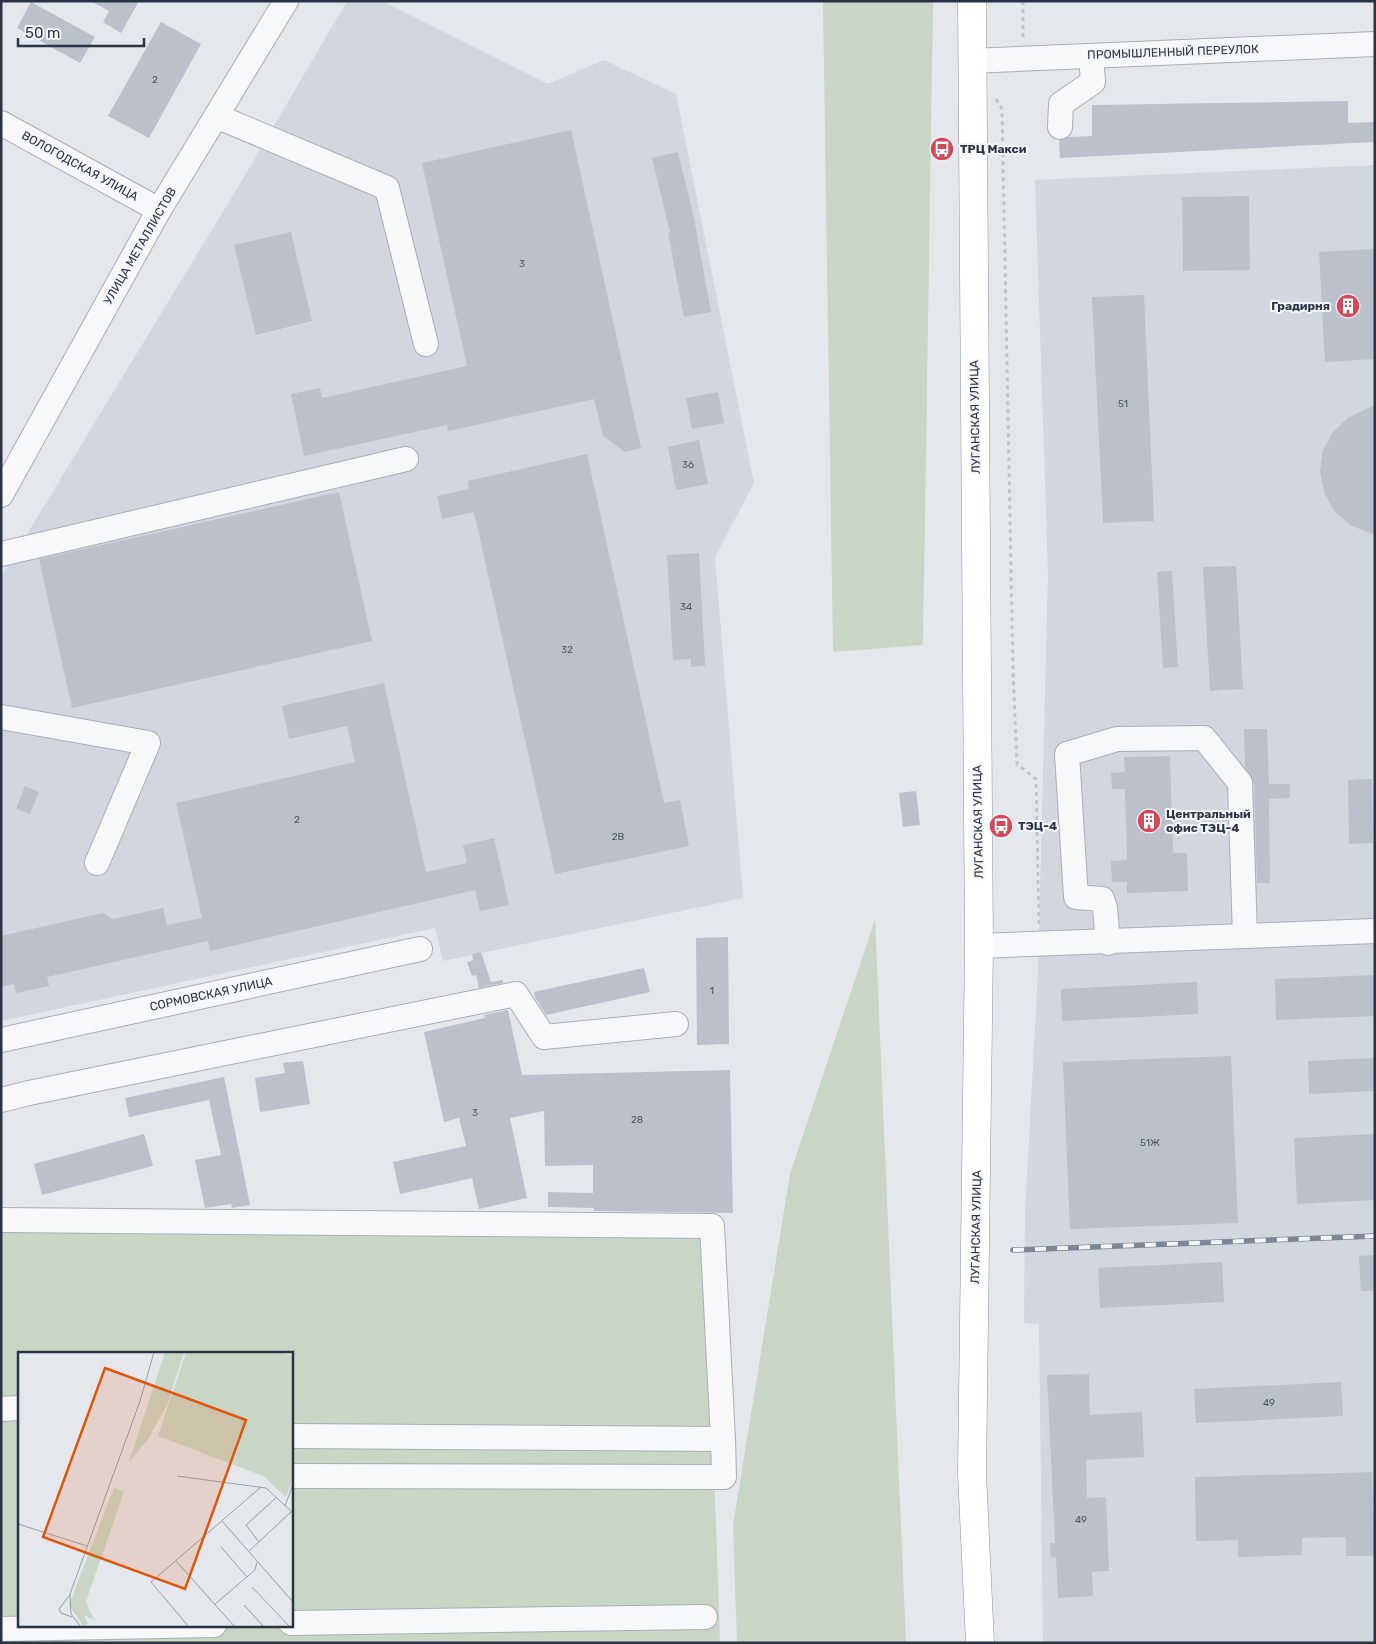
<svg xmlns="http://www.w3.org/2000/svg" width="1376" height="1644" font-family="Rubik,sans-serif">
<rect width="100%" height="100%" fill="#e4e7ec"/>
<g fill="#d2d6de">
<path d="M347,1H382L548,84L604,60L676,94L754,483L715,557L743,898L443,961L435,928L1,1021V577L247,172Z"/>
<path d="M1375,165V1643H1043L1039,1324L1024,1323L1025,1213L1038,973L1048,573L1035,180Z"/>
</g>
<g fill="#c9d6c5" fill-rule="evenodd">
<path d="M823,1H933L923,645L833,652Z"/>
<path d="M875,920L906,1643H737L733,1525L790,1174Z"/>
<path d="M1,1223L706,1232L720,1643H1ZM19,1353H291V1625H19Z"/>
</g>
<g fill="#bbc0ca">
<path d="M91,1H139L121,33L103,22L109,11Z"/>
<path d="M31,2L95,37L80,63L17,28Z"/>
<path d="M161,22L201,44L149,138L108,116Z"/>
<path d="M1348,101V123L1375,122V142L1060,158L1059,141L1069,137L1092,136V105Z"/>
<path d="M571,130L641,448L625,452L603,436L594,399L448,431L447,425L304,456L291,394L320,388L322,398L467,366L422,163Z"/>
<path d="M678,152L694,218L711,312L684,317L668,233L670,232L652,158Z"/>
<path d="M1249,196L1250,270L1183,271L1182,197Z"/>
<path d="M291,232L312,321L256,335L234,245Z"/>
<path d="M1375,249V359L1325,362L1319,252Z"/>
<path d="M1144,295L1154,521L1103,523L1092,297Z"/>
<path d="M718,392L724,423L692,429L686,398Z"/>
<path d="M1375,405V535L1350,525L1334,511L1324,492L1320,471L1323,450L1333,432L1349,417Z"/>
<path d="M699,440L708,484L676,490L668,447Z"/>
<path d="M587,454L664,803L680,800L689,846L555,874L474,512L442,519L437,496L469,489L468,481Z"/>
<path d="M339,492L372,641L72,708L39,559Z"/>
<path d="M699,553L705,666L691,667V659L673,660L667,555Z"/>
<path d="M1236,566L1243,689L1210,691L1203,567Z"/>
<path d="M1172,571L1178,667L1163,668L1157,572Z"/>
<path d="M384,683L426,872L467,863L463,845L494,838L509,905L480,911L475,890L210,951L208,941L47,977L49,986L16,993L14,984L1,987V936L103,913L113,919L163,908L167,925L202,918L176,803L355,762L347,726L289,739L282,706Z"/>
<path d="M1244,729H1267L1269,784H1290V798L1269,799L1270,883H1257L1254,783L1245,768Z"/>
<path d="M1170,756L1173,853H1187L1188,891L1127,893V882H1112L1111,861L1127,860L1125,789H1112L1111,773L1125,772L1124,757Z"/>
<path d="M1372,779L1373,843L1349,844L1348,780Z"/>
<path d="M25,786L39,792L30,814L16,809Z"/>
<path d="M916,791L920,825L903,827L899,793Z"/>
<path d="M728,937L729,1044L697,1045L696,938Z"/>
<path d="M481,952L491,982L503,980V983L479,988L476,975L472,976L467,962L473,960L472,954Z"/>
<path d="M644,968L650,992L546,1015L535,997L534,992Z"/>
<path d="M1375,975V1016L1276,1020L1275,979Z"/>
<path d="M1197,982L1198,1014L1062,1021L1061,989Z"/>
<path d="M508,1010L522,1075L730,1070L733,1213L594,1211V1208L548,1207V1192L593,1193V1165L545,1166L544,1111L510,1118L527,1198L479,1209L472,1178L400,1194L393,1162L466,1146L459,1118L444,1122L424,1032L485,1018L484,1015Z"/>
<path d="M1231,1056L1238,1223L1070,1229L1063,1062Z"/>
<path d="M1375,1058V1091L1309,1094L1308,1061Z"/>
<path d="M303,1061L310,1104L260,1112L255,1078L285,1073L283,1063Z"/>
<path d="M224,1077L250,1205L232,1208L231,1204L205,1208L195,1160L221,1155L209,1100L129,1117L125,1098Z"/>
<path d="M144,1134L153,1166L42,1195L34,1164Z"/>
<path d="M1375,1134V1200L1297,1204L1294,1138Z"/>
<path d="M1375,1255V1291H1361L1359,1256Z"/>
<path d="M1222,1262L1224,1302L1100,1308L1098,1268Z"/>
<path d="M1089,1374L1090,1415L1142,1412L1144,1457L1086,1460L1087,1498L1106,1497L1109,1571L1092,1572L1093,1596L1058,1598L1056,1557L1051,1558L1050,1543H1055L1047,1375Z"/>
<path d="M1341,1382L1343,1416L1196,1423L1194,1389Z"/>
<path d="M1372,1472L1375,1556H1346V1537L1302,1538V1555L1238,1557V1540L1196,1541L1195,1477Z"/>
</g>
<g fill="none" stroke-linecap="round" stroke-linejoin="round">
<g stroke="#a9aeb7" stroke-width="26">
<g id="minor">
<path d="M971,61L1375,44"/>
<path d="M216,116L387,188L426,344"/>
<path d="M1,123L159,210"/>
<path d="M1060,127L1061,104L1093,82L1091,56"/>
<path d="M1,495L159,210L286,1"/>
<path d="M1,554L406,459"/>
<path d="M1,717L148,743L97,863"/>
<path d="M1108,943L1105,908L1102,899L1076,897L1067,754L1117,739L1204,738L1240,783L1245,936"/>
<path d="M979,946L1375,931"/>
<path d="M1,1040L420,949"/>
<path d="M1,1100L29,1093L516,994L544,1037L676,1024"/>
<path d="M1,1220L712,1226L723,1439"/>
<path d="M1,1409L19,1408"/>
<path d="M291,1436L723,1439L724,1477L291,1476"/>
<path d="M291,1623L705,1617"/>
<path d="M1,1629L214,1625"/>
</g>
</g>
<g stroke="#8b94a3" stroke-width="29">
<path id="highway" d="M972,1L979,946L972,1473L980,1643"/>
</g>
<g stroke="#c2c5cb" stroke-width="3" stroke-dasharray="4 4" stroke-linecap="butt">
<path d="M1023,1V41"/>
<path d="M996,99L1002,109L1013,671L1017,764L1036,779L1039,925"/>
</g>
<use href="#minor" stroke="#f7f8fa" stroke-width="24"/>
<use href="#highway" stroke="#fff" stroke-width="28"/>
<g stroke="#7d8696" stroke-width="5.5">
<path id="rail" d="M1013,1250L1375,1236"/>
</g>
<use href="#rail" stroke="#f4f6f9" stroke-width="4" stroke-dasharray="11" stroke-linecap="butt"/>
</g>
<defs>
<g id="bus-disc" transform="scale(1.25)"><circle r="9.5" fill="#d1495b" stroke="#f4f6f9"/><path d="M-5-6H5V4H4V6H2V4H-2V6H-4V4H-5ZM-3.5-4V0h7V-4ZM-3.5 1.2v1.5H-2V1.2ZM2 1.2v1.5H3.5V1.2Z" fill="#fff"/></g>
<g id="building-disc" transform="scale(1.25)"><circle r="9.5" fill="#d1495b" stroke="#f4f6f9"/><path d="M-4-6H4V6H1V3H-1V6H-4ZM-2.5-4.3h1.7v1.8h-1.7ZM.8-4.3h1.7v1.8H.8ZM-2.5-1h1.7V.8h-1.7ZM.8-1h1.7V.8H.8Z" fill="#fff"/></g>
</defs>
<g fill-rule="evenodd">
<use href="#bus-disc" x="942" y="149"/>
<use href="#building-disc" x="1348" y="306"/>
<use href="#building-disc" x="1149" y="821"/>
<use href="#bus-disc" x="1001" y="826"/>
</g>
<g text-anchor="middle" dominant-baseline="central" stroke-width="4" stroke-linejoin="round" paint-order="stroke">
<g font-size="10" fill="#4f5766">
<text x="155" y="80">2</text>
<text x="522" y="264">3</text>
<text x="1123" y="404">51</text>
<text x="688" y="465">36</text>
<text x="686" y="607">34</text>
<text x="567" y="650">32</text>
<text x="297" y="820">2</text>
<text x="618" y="837">2В</text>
<text x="712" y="991">1</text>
<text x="475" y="1113">3</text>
<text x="637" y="1120">28</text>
<text x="1150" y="1143">51Ж</text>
<text x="1269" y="1403">49</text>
<text x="1081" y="1520">49</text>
</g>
<g font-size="12" fill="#2b3445" stroke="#f4f6f9">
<text transform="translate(1173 52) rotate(-2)">ПРОМЫШЛЕННЫЙ ПЕРЕУЛОК</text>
<text transform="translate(80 166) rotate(29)">ВОЛОГОДСКАЯ УЛИЦА</text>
<text transform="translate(140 246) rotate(-60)">УЛИЦА МЕТАЛЛИСТОВ</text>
<text transform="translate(975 417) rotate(-91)">ЛУГАНСКАЯ УЛИЦА</text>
<text transform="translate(978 822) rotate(-91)">ЛУГАНСКАЯ УЛИЦА</text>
<text transform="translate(211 994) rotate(-12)">СОРМОВСКАЯ УЛИЦА</text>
<text transform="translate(976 1227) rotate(-89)">ЛУГАНСКАЯ УЛИЦА</text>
</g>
<g font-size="12" font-weight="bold" fill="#2b3445" stroke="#f4f6f9" text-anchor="start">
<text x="960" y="149">ТРЦ Макси</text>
<text x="1330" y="306" text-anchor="end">Градирня</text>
<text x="1166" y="814">Центральный<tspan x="1166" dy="14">офис ТЭЦ-4</tspan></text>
<text x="1018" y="826">ТЭЦ-4</text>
</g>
</g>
<g transform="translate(18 1352)">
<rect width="275" height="275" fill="#e4e7ec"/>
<path d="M147,0H166L149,53L130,87L111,110ZM168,0H260L275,4V127L268,145L245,124L140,84ZM96,136L106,139L68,250L76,268L66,263L70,271L66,275L51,253Z" fill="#c9d6c5"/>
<path fill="none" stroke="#9a9fa9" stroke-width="1" d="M159,124L248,136L275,161M267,154L275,132M204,169L275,250M0,172L69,194M241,190L228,173L259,145M203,195L229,225M231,199L273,160M158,209L217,275M234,235L272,275M52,243L41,257L43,261L54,265M196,253L237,218L239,210M226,253L246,275M63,275L53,262L52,242L122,49L136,0M171,275L133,230L243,135"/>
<path fill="#df570f" fill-opacity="0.15" stroke="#df570f" stroke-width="2.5" d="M87,16L228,68L167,237L25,185Z"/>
<rect width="275" height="275" fill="none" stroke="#2b3445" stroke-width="2.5"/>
</g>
<rect width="1376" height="1644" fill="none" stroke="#2b3445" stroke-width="5"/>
<path d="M18 38v8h126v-8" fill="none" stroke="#2b3445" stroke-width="2.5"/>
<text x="25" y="38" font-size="15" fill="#2b3445" stroke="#f4f6f9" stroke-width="4" paint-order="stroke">50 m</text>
</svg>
